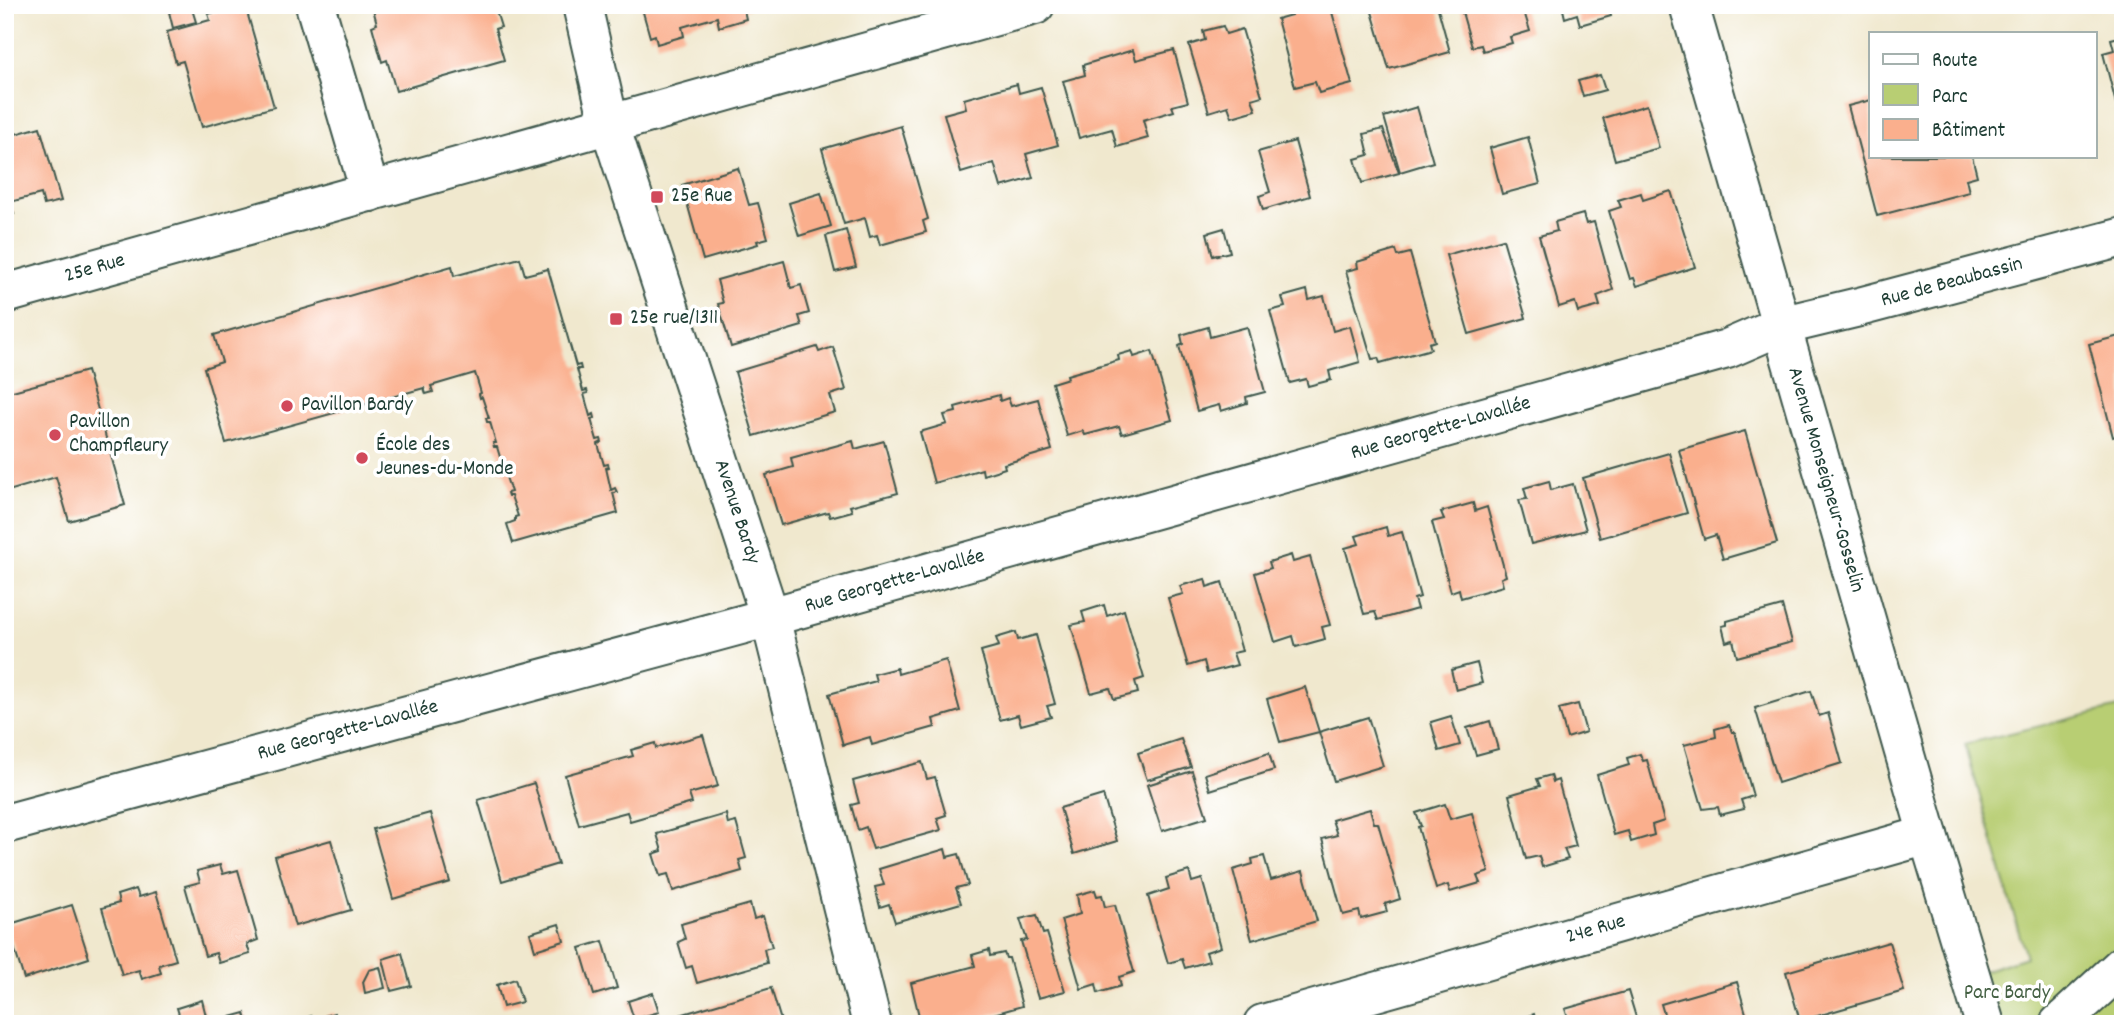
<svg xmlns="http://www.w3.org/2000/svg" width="2128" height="1029" font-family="Dekko,sans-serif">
<rect width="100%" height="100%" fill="#fff"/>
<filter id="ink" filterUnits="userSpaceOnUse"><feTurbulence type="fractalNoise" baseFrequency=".0143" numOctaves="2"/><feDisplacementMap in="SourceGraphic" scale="14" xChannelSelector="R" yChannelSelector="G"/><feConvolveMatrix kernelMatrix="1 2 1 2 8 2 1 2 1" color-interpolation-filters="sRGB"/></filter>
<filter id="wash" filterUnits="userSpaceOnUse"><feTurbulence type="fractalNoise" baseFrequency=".00686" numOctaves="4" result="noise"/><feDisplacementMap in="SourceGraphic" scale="28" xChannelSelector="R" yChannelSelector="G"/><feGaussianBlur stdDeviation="1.57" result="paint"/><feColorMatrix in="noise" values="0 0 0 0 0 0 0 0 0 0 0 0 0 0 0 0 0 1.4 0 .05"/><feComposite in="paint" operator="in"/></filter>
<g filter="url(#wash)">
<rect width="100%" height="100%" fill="#f0e8ce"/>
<path fill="#b8ce73" stroke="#6c8654" stroke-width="2" d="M2123,706V1024H1985L1970,975L2026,957L1965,744Z"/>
<g id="blocks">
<g fill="#faaf8d">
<path d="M240,5H245L274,107L202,127L183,61L176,63L167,32L210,20L208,14Z"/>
<path d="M372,5H494L501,27L495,29L504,60L396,91L387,60L382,62L372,26L377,24Z"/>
<path d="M641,5H748L749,9L744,10L746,19L719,27L717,17L682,27L684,36L657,44L655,35L650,37Z"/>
<path d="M1289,5H1312L1313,9L1330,5L1352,84L1319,93L1315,82L1295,87L1277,19L1291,15Z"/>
<path d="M1370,5H1437L1450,52L1389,69Z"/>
<path d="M1460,5H1522L1530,31L1510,37L1512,43L1483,51L1481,45L1472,47Z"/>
<path d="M1562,5H1608L1611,16L1580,25L1577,14L1565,18Z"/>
<path d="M191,6L196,22L173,28L169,12Z"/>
<path d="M1223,26L1226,34L1242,29L1262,96L1252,99L1256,110L1232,117L1228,106L1209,112L1189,45L1205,40L1203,31Z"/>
<path d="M2123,36V126L2122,127L2103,53L2114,50L2111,39Z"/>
<path d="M1133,50L1136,60L1174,50L1188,102L1172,106L1174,111L1143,120L1148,138L1117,147L1112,129L1079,138L1063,81L1085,75L1083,65Z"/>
<path d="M1600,75L1605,90L1583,96L1578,81Z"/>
<path d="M1017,84L1019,93L1041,87L1058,145L1026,154L1033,178L1001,187L994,163L961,173L944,114L966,108L964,99Z"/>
<path d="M1871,100V156H1972L1977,176L1966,179L1969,192L1877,216L1848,106Z"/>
<path d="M1647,105L1659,148L1615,160L1603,118Z"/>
<path d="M1417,107L1433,162L1400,172L1384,117Z"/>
<path d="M901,126L928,219L923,221L926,232L880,245L877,235L870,237L865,218L844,224L822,149Z"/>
<path d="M40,127L61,201L44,205L41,194L10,202L14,214L5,216V137Z"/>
<path d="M1383,129L1399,173L1362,183L1355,159L1369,155L1364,134Z"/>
<path d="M1528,137L1540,184L1502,194L1490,148Z"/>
<path d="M1295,141L1310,196L1263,210L1259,196L1270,192L1258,152Z"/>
<path d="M738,168L749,205L758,203L768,238L757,241L758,244L703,260L682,185Z"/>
<path d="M1671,191L1695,267L1637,286L1634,278L1630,279L1609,211L1621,207L1618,200L1641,193L1643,200Z"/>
<path d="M821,193L831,226L799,236L789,203Z"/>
<path d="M1583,214L1586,224L1594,222L1613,290L1597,296L1600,306L1578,312L1575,302L1559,307L1539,236L1557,231L1555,222Z"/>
<path d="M1224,228L1230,252L1213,256L1207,233Z"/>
<path d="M846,230L856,267L835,272L826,236Z"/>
<path d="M1503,239L1526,318L1469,334L1446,255Z"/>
<path d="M1396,250L1398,256L1410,253L1435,341L1429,343L1431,349L1380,363L1378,358L1372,359L1346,271L1358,268L1357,262Z"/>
<path d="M520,258L525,275L548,269L576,366L580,365L581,369H577L583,391L587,390L588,393L584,394L590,416L594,414L595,418L591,419L597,440L601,439L602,442L598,444L604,465L608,464L609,467L606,468L611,490L615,488L617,492L613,493L618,513L513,543L507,524L515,521V517L518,516L511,496H508L507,493L511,492L504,471L501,472L500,468L503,467L497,447H494L493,443H496L490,422H487L486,418H489L482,397L480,398L479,394L481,393L475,373L431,386L433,392L426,394L424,388L226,443L204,368L222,362L214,335L452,266L454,276Z"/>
<path d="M784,261L791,288L801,285L809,313L799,316L802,326L731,347L718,304L723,303L717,280Z"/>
<path d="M1307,290L1309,300L1324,296L1333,331L1350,326L1360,362L1329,371L1331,380L1308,386L1306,379L1290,383L1270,311L1285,307L1282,297Z"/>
<path d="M1208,327L1210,337L1247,327L1265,392L1246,397L1247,403L1221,411L1219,405L1197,411L1179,346L1183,344L1181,335Z"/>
<path d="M2123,335V434L2113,437L2089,344Z"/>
<path d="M817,347L819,352L833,347L846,390L830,395L835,412L754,436L735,372Z"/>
<path d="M1132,351L1134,357L1152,351L1172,420L1122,434L1119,426L1085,435L1083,431L1067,436L1052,383L1068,378L1067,375L1119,360L1118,355Z"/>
<path d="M87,371L125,505L69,521L56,477L5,492V393Z"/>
<path d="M999,395L1000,401L1008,398L1011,406L1038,399L1052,450L1004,464L1005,468L983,475L982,469L934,483L920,432L947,424L944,415L956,412L955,407Z"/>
<path d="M1745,431L1777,543L1723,559L1716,535L1704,539L1679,450Z"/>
<path d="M853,441L855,449L884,441L898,493L850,506L852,511L830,517L828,512L781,525L766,475L793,467L791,458Z"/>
<path d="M1669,453L1687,513L1600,538L1583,478Z"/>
<path d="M1549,481L1551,490L1573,484L1586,530L1531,544L1519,500L1527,499L1524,488Z"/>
<path d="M1473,503L1475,511L1487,507L1506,576L1501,578L1503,586L1461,598L1459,589L1451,592L1432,522L1444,519L1441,512Z"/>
<path d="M1386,527L1388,536L1402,532L1420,597L1414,599L1417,609L1378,620L1375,612L1364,614L1345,548L1359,544L1356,536Z"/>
<path d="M1291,555L1293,562L1310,557L1330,625L1322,627L1325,639L1296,647L1293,636L1275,642L1255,573L1271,568L1269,562Z"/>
<path d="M1205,579L1207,587L1222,582L1242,651L1233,653L1237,665L1207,673L1204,661L1188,666L1168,598L1183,594L1180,586Z"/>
<path d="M1104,605L1107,616L1124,610L1144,678L1135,681L1138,693L1114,699L1110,688L1091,693L1071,625L1085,622L1082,612Z"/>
<path d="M1782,606L1792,642L1737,657L1733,640L1726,642L1722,626L1727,625V621Z"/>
<path d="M1016,632L1018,640L1036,635L1055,704L1047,706L1051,717L1021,725L1018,715L1000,720L981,651L999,646L996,638Z"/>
<path d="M946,660L960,711L933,719L935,727L872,745L870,737L843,745L829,694L876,681L874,674L897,668L898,674Z"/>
<path d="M1477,663L1482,683L1456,690L1451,670Z"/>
<path d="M1305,687L1319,732L1280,742L1267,699Z"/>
<path d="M1811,691L1819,716L1828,713L1842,763L1778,783L1755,708Z"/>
<path d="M1578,704L1586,732L1567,738L1559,709Z"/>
<path d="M1451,716L1460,745L1439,751L1431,722Z"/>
<path d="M1368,717L1383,766L1334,781L1319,732Z"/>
<path d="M1490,721L1498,749L1476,755L1467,728Z"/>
<path d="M1729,725L1732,732H1735L1753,796L1741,800L1744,809L1720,815L1718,807L1703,809L1684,745L1716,737L1715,729Z"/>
<path d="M703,735L718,786L689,794L692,803L630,821L627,812L579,825L565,775L633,756L631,750L655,743L656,748Z"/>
<path d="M1181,739L1191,767L1147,780L1138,753Z"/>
<path d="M1269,753L1274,770L1210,790L1205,774Z"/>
<path d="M1640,754L1643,761L1647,760L1664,821L1652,825L1654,835L1631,842L1628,831L1614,835L1597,775L1629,765L1627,758Z"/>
<path d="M922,762L927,779L935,777L946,815L937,818L941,830L873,849L866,827L858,830L851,805L859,803L853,781Z"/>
<path d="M1192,771L1207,817L1162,831L1147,785Z"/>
<path d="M1551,775L1553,782L1558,780L1576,846L1564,849L1568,859L1542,867L1539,856L1526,859L1509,795L1540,786L1537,779Z"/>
<path d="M534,783L558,864L502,881L478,800Z"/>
<path d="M1103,795L1117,841L1074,854L1060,808Z"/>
<path d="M1445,804L1450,819L1472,813L1489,872L1477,876L1480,883L1450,892L1448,885L1436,889L1418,827L1421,826L1416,813Z"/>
<path d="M1370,809L1374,823H1378L1400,899L1385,904L1387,912L1361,919L1359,911L1343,915L1322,839L1337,835L1332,820Z"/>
<path d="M430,813L450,882L393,899L373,829Z"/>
<path d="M726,814L728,824L736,822L746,858L739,860L742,871L673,891L668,874L660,876L653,854L662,851L657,834Z"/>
<path d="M331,840L351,910L295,926L275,856Z"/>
<path d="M945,849L947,857L959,854L968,885L956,888L961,903L895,922L889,904L880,907L875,887L884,885L879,869Z"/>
<path d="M1264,856L1271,880L1303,871L1317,921L1252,940L1233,870L1253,864L1252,859Z"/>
<path d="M220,865L223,874L238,870L258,940L247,944L250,954L219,963L216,953L205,956L185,886L200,882L197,871Z"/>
<path d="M1189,871L1192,882L1202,879L1221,947L1206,952L1209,961L1185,968L1182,959L1168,963L1148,896L1169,889L1166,878Z"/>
<path d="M136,889L139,897L156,892L176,960L159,965L161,973L142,979L139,970L122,975L102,908L119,903L117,895Z"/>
<path d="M1095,890L1097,896L1102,895L1105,907L1115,905L1134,972L1119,977L1121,986L1098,993L1096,984L1081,989L1061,920L1080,914L1077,895Z"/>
<path d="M750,904L754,919L763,916L772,947L764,949L767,963L697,983L692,966L686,968L678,942L685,939L681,924Z"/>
<path d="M72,905L89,958L24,979L7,925Z"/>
<path d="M1037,915L1043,934L1047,933L1065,991L1038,998L1021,941L1027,940L1020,919Z"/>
<path d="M559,924L564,941L535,950L530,933Z"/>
<path d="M603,941L617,988L594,995L580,948Z"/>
<path d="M1889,942L1904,991L1800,1021L1786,972Z"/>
<path d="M989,950L990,956L1004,953L1006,958H1009L1022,1006L958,1024H921L911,983L975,966L972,955Z"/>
<path d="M402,953L411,986L391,991L383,959Z"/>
<path d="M380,967L385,988L365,993L363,982L369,970Z"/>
<path d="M515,979L522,1002L503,1007L497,985Z"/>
<path d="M1737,982L1749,1024H1667L1661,1004Z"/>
<path d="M771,988L782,1024H683L680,1015Z"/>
<path d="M1628,991L1638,1024H1570L1565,1009Z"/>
<path d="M653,993L659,1012L634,1019L628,1001Z"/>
<path d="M202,1000L208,1024H182L177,1008Z"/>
<path d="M245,1013L248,1024H209V1023Z"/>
<path d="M334,1013L337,1024H320L318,1018Z"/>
<path d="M1534,1014L1536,1024H1505V1023Z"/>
<path d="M311,1016L313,1024H290V1023Z"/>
</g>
</g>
</g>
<g filter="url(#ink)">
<use href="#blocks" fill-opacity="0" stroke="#3e574b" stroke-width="2"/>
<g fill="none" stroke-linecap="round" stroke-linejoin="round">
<g stroke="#3e574b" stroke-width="42">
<g id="minor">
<path d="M315,5L370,192"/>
<path d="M582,5L609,123L770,617L872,1024"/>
<path d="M1689,5L1928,835L1985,1024"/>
<path d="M5,294L1035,5"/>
<path d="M5,824L770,617L1727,349L1780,326L1859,307L2123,237"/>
<path d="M1263,1024L1928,835"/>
<path d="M2059,1024L2123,965"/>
</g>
</g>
<use href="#minor" stroke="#fff" stroke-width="38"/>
</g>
</g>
<g fill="#d1495b" stroke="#fff" stroke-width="2.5">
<rect x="650" y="190" width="14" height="14" rx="3.5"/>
<rect x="609" y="312" width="14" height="14" rx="3.5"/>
<circle cx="287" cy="406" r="7"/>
<circle cx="55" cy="435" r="7"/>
<circle cx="362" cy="458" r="7"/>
</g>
<g text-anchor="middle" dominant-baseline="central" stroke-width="7" stroke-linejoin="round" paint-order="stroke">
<g font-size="21" fill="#1f3d34" stroke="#fff" text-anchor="start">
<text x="671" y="197">25e Rue</text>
<text x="630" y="319">25e rue/1311</text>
<text x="301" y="406">Pavillon Bardy</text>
<text x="69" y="423">Pavillon<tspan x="69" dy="24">Champfleury</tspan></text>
<text x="376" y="446">École des<tspan x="376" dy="24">Jeunes-du-Monde</tspan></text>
</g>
<g font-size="21" fill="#1f3d34" stroke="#fff">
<text transform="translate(95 269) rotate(-16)">25e Rue</text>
<text transform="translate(1952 283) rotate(-15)">Rue de Beaubassin</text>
<text transform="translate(1441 429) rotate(-16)">Rue Georgette-Lavallée</text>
<text transform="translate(1825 480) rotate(74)">Avenue Monseigneur-Gosselin</text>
<text transform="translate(736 512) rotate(72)">Avenue Bardy</text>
<text transform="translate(895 582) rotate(-16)">Rue Georgette-Lavallée</text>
<text transform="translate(348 731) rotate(-15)">Rue Georgette-Lavallée</text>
<text transform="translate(1596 930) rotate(-16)">24e Rue</text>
</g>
<g font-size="21" fill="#456144" stroke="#fff">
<text x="2007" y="994">Parc Bardy</text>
</g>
</g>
<rect width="2128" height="1029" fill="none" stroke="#fff" stroke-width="28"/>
<rect x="1869" y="32" width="228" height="126" fill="#ffffff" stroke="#a5b1ae" stroke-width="2"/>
<rect x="1883" y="54" width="35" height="10" fill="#ffffff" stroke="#a5b1ae" stroke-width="2"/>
<text x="1932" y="66" font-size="21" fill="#1f3d34">Route</text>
<rect x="1883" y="84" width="35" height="21" fill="#b8ce73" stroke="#a5b1ae" stroke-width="2"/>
<text x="1932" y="102" font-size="21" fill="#1f3d34">Parc</text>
<rect x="1883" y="119" width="35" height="21" fill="#faaf8d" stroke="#a5b1ae" stroke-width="2"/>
<text x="1932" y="136" font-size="21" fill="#1f3d34">Bâtiment</text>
</svg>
